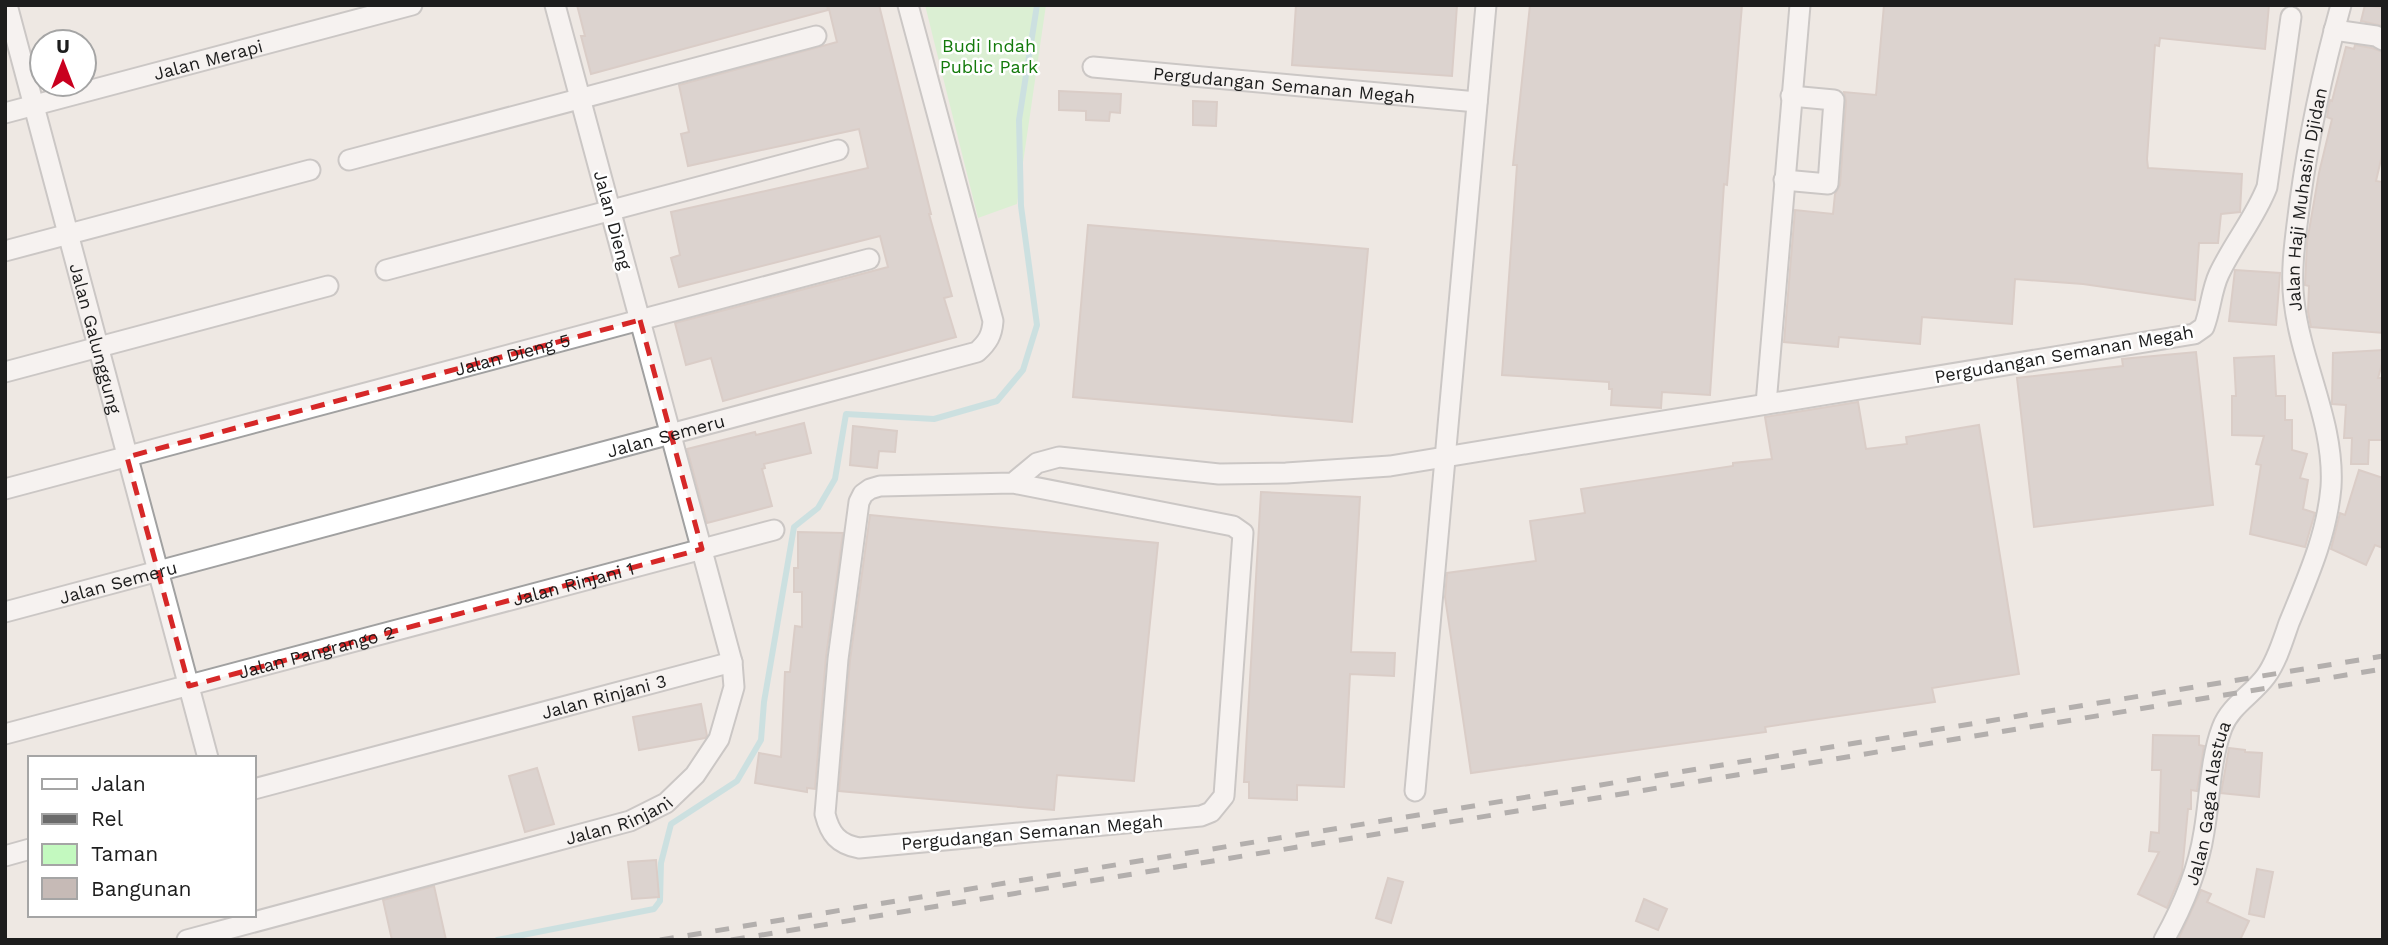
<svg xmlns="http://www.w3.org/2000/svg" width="2388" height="945" font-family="'Work Sans',sans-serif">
<rect width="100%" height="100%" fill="#eee8e3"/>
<path fill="#c3f9bf" d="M925,5H1046L1017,204L978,218Z"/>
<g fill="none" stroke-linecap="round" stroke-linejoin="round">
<path stroke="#a3d8dc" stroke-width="6" d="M497,940L654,909L660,901L661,863L671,824L737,781L761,740L764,702L794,527L818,508L835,479L846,414L934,419L997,401L1023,370L1037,325L1021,206L1019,120L1037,5"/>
</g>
<g fill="#c6bab6" stroke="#c0ada5" stroke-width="2">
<path d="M577,5H827L828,10L591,74L581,36H585Z"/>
<path d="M828,5H879L931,214H929L952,296L944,298L956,337L723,401L711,358L686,365L675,323L888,267L880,236L679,287L671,258L680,255L671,212L868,168L859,129L688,166L681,134L689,132L679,85L837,42Z"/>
<path d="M1296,5H1457L1452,76L1292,65Z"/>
<path d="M1530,5H1742L1727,185L1724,184L1710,395L1662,392L1661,408L1611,405L1612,389H1609V382L1502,375L1517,165H1513Z"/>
<path d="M1884,5H2269L2265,49L2160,38L2159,46L2155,45L2147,159L2148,168L2242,174L2240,212L2221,214L2218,243H2199L2195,300L2083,284L2015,279L2012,324L1922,317L1920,344L1839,337L1838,347L1784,342L1795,210L1833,214L1835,194L1840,185L1846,101L1844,92L1876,95Z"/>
<path d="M2365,5L2383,8V26L2361,21Z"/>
<path d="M2355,45L2372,48L2383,52V151L2376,181L2383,182V333L2311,327L2308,312L2309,286L2305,285L2307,242L2319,173L2332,119L2327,117L2329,105L2330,100L2332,101L2346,47L2354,49Z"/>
<path d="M1059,91L1121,94L1120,113L1110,112L1109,121L1086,120V111L1059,110Z"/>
<path d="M1193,101L1217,102L1216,126L1193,125Z"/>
<path d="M1088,225L1368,249L1352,422L1073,397Z"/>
<path d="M2235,270L2280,273L2276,325L2229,321Z"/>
<path d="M2383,350V360L2378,378H2383V440H2369L2368,464H2351L2352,438H2344L2346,405L2332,404V402L2333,353Z"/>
<path d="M2196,352L2213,505L2034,527L2017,378L2123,366L2122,359Z"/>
<path d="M2274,356L2276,396H2285V420H2292V450L2307,454L2300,478L2308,480L2303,509L2315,513L2305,547L2250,534L2261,465L2256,464L2264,436L2232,435V396H2236L2234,358Z"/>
<path d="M1858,402L1866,449L1907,444L1906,437L1979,425L2019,674L1932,688L1935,702L1765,727L1766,732L1471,773L1445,597L1447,573L1536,561L1530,521L1585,513L1581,489L1733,466V463L1772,459L1765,417Z"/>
<path d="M804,423L811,453L764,464L765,468L762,469L772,506L707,523L687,449L755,432L756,435Z"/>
<path d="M853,426L897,431L895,452L879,451L877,468L850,465Z"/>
<path d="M2359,470L2383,478V548L2375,545L2366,565L2331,549L2340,513L2345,515Z"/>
<path d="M1261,492L1360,497L1351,652L1395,653L1394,676L1350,674L1344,787L1297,785V800L1249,798V782H1244Z"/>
<path d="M870,515L1158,543L1134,781L1057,775L1054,810L839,791L850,660Z"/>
<path d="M798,532L843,533L826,657L815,789L807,788V792L755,783L759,753L781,757L785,672H790L795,626L802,627V592H794V568H798Z"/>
<path d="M701,704L707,736L705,738L639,750L633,717Z"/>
<path d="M2153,735L2199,736V745L2204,746L2197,791L2191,790V809H2188L2182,872L2167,908L2138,894L2159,852L2149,851L2151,832L2159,833L2161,770H2152Z"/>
<path d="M2229,748L2245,750V752L2262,753L2259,797L2221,793Z"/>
<path d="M537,768L554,824L525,832L509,776Z"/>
<path d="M656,860L659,897L632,899L628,862Z"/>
<path d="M2257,869L2273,872L2264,917L2249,914Z"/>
<path d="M1388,878L1403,882L1391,923L1376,918Z"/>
<path d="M434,886L446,940H392L383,900Z"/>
<path d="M2201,890L2211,894L2207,902L2249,921L2240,940H2178Z"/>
<path d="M1644,899L1667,909L1658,930L1636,921Z"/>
</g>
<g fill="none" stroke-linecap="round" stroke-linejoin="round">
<g stroke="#a1a1a1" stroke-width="23">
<g id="minor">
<path id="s1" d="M7,5L208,758"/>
<path d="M2334,30L2376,36L2383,40"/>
<path id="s2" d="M1093,67L1477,102"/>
<path id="s3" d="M5,113L412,5"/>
<path d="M349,160L816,36"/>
<path d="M1784,180L1828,184L1834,100L1791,96"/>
<path d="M5,251L310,170"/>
<path d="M386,270L838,150"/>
<path d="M5,372L328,286"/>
<path d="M1766,404L1800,5"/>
<path d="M1013,483L1233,526L1243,533L1224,796L1211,812L1201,816L859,848C838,844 830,834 825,814L838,659L859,502L863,494L870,489L880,486L1013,483L1037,463L1059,457L1219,474L1286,473L1390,466L2194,334L2204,327C2211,309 2211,291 2219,274C2233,244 2255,218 2267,187L2291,17"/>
<path id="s4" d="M5,489L869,259"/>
<path id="s5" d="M5,612L977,352C988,342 992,335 993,321L908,5"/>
<path id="s6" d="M5,734L774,530"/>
<path id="s7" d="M254,789L732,662"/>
<path d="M1415,791L1486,5"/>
<path d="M5,856L30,849"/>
<path id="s8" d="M187,940L630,821L666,803L695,775L719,739L734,687L732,662L555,5"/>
<path id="s9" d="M2164,940C2183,906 2198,871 2204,832C2210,798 2210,760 2222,728C2230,706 2253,694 2266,676C2277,661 2283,640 2289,623C2307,579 2327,535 2331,487C2335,423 2301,364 2294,301C2290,269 2296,234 2300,201C2309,135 2323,70 2341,5"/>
</g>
</g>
<use href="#minor" stroke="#fff" stroke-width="19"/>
<g stroke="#6b6b6b" stroke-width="5" stroke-dasharray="14 14" stroke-linecap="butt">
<path d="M660,940L2383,656"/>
<path d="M731,940L2383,669"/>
</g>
</g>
<path d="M0 0H2388V945H0ZM640,320L702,549L189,686L127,457Z" fill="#eee8e3" fill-opacity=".55" fill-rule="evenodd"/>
<path fill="none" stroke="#d62828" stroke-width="5" stroke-dasharray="14 9" stroke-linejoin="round" d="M640,320L702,549L189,686L127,457Z"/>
<g text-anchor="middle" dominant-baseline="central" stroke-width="5" stroke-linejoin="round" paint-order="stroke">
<g font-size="18" fill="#137a0b" stroke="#fff">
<text x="989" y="45">Budi Indah<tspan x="989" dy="21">Public Park</tspan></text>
</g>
<g font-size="18" fill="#1d1d1d" stroke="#fff">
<text stroke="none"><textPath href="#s3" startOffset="210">Jalan Merapi</textPath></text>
<text stroke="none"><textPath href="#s2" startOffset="192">Pergudangan Semanan Megah</textPath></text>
<text stroke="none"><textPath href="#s9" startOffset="784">Jalan Haji Muhasin Djidan</textPath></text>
<text transform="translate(613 220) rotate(75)">Jalan Dieng</text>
<text stroke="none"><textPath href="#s1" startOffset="345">Jalan Galunggung</textPath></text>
<text stroke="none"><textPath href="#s4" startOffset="525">Jalan Dieng 5</textPath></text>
<text transform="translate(2064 354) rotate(-10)">Pergudangan Semanan Megah</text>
<text stroke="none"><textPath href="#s5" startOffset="684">Jalan Semeru</textPath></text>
<text stroke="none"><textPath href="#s5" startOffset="117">Jalan Semeru</textPath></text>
<text stroke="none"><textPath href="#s6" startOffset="588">Jalan Rinjani 1</textPath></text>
<text stroke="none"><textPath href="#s6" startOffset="322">Jalan Pangrango 2</textPath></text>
<text stroke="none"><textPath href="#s7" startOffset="362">Jalan Rinjani 3</textPath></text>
<text stroke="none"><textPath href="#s9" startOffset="145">Jalan Gaga Alastua</textPath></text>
<text stroke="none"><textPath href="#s8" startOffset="448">Jalan Rinjani</textPath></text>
<text transform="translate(1032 832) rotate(-5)">Pergudangan Semanan Megah</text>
</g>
</g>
<rect width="2388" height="945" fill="none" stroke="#1d1d1d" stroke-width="14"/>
<rect x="28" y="756" width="228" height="161" fill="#ffffff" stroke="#a5a5a5" stroke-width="2"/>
<rect x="42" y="779" width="35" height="10" fill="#ffffff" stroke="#a5a5a5" stroke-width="2"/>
<text x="91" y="791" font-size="21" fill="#1d1d1d">Jalan</text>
<rect x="42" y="814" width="35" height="10" fill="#6b6b6b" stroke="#a5a5a5" stroke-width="2"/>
<text x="91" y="826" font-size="21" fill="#1d1d1d">Rel</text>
<rect x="42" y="844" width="35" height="21" fill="#c3f9bf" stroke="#a5a5a5" stroke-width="2"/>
<text x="91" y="861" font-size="21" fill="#1d1d1d">Taman</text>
<rect x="42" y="878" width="35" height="21" fill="#c6bab6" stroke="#a5a5a5" stroke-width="2"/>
<text x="91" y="896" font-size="21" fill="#1d1d1d">Bangunan</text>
<g transform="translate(63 63)"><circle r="33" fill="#ffffff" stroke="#a5a5a5" stroke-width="2"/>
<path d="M0-5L12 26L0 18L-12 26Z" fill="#c9001f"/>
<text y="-10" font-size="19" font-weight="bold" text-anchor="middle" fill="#1d1d1d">U</text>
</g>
</svg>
